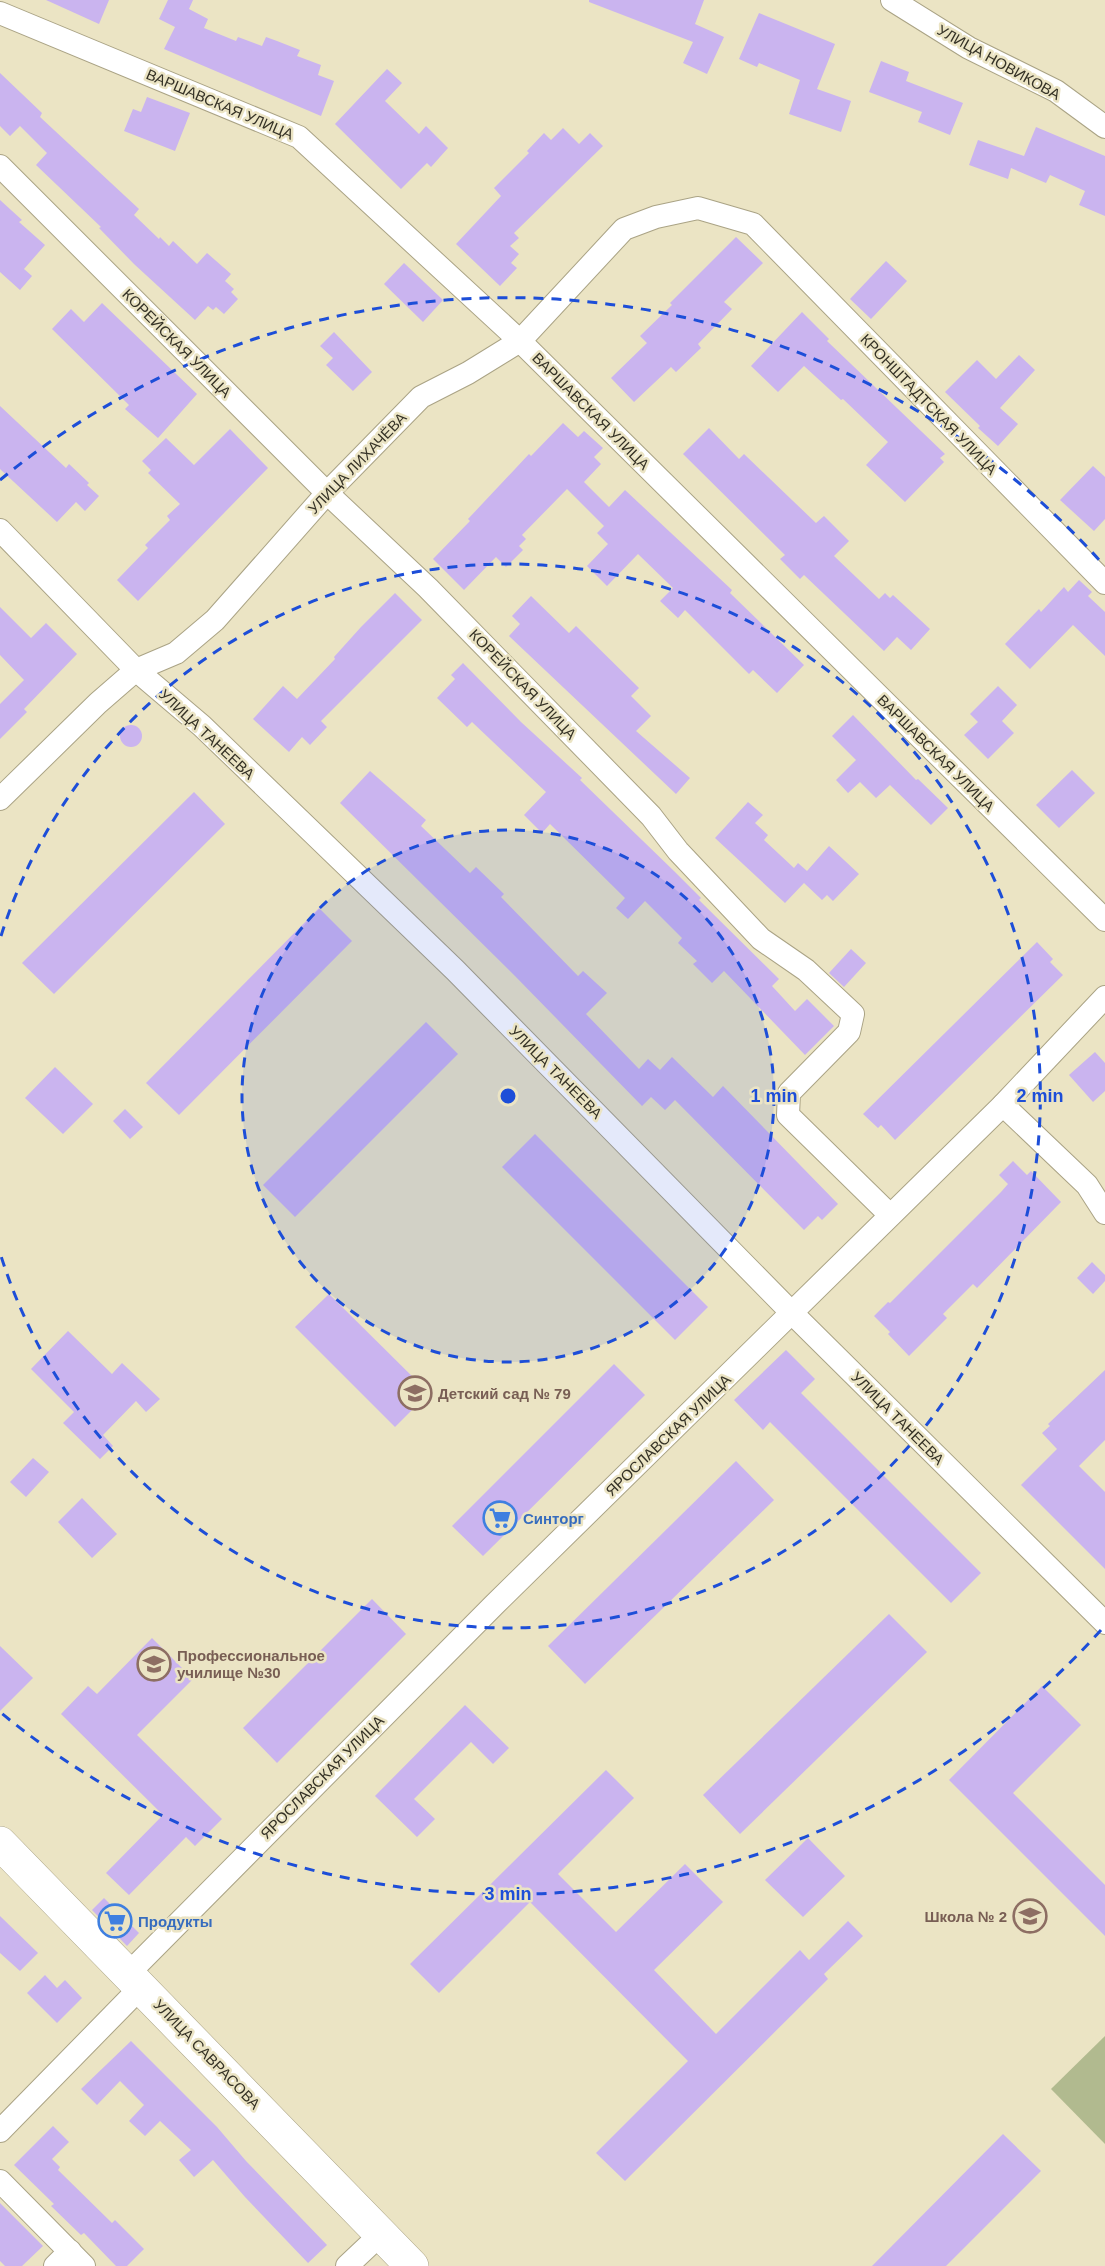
<svg xmlns="http://www.w3.org/2000/svg" width="1105" height="2266" font-family="Arial,sans-serif">
<rect width="100%" height="100%" fill="#ebe4c4"/>
<path fill="#b1ba8f" d="M1105,2036V2144L1051,2089Z"/>
<g fill="#cab4ef">
<path d="M46,0H109L99,24Z"/>
<path d="M168,0H193L189,9L208,19L204,28L236,41L238,37L262,46L266,37L277,41L300,50L297,56L321,65L318,75L334,81L321,116L164,49L175,27L159,19Z"/>
<path d="M589,0H704L695,24L724,37L707,74L683,63L693,42L589,2Z"/>
<path d="M759,13L835,44L817,89L851,101L841,132L789,114L800,80L759,63L757,67L739,59Z"/>
<path d="M881,61L909,72L906,81L963,103L950,135L918,122L922,112L869,92Z"/>
<path d="M387,69L402,83L385,101L419,134L426,126L448,148L431,167L427,163L401,189L335,124Z"/>
<path d="M0,73L42,113L40,117L139,209L134,215L159,239L160,237L169,246L173,241L197,264L207,253L231,274L225,281L234,289L231,292L238,299L224,314L216,307L213,310L208,306L195,320L134,264L99,228L101,227L36,165L47,153L20,126L10,136L0,126Z"/>
<path d="M147,97L190,113L175,151L124,131L133,109L141,112Z"/>
<path d="M1036,127L1105,156V216L1079,205L1085,191L1050,175L1046,183L1011,168L1008,179L969,165L978,140L1024,156Z"/>
<path d="M563,128L579,144L590,133L603,146L514,233L519,238L510,246L519,254L511,263L517,268L500,286L456,244L501,196L494,188L529,153L527,151L544,133L551,140Z"/>
<path d="M0,200L22,220L19,222L45,245L24,269L32,276L20,290L0,272Z"/>
<path d="M736,237L763,263L724,302L732,309L698,344L701,348L676,372L671,367L634,402L611,378L647,343L640,336L672,305L670,303Z"/>
<path d="M886,261L907,281L871,319L850,299Z"/>
<path d="M404,263L443,300L423,322L384,284Z"/>
<path d="M102,303L197,394L158,438L125,409L129,405L52,329L71,309L84,322Z"/>
<path d="M802,312L829,339L827,341L945,454L940,458L944,462L905,502L866,465L888,442L843,399L841,400L804,366L778,392L751,366Z"/>
<path d="M334,332L372,372L353,391L326,365L333,358L320,346Z"/>
<path d="M1019,355L1035,370L1000,408L1018,424L998,446L978,428L980,426L945,392L977,360L996,379Z"/>
<path d="M0,406L66,468L69,464L89,483L87,485L99,496L85,511L76,502L57,522L0,469Z"/>
<path d="M563,423L578,437L584,431L603,448L594,457L601,464L584,482L609,507L625,490L732,590L730,593L804,665L777,693L753,670L749,674L685,610L678,618L660,601L673,588L638,554L607,586L587,566L608,544L597,533L604,526L567,489L522,535L526,539L519,546L523,550L506,567L496,557L464,590L433,559L470,521L468,519L529,454L531,456Z"/>
<path d="M709,428L739,459L744,454L816,523L824,516L849,541L834,556L879,599L885,593L890,598L893,595L930,629L911,650L897,637L884,651L804,575L800,579L780,559L785,555L683,454Z"/>
<path d="M230,429L268,468L138,601L117,580L148,548L145,545L170,520L167,516L180,504L148,473L151,470L142,461L166,438L194,465Z"/>
<path d="M1093,466L1105,477V519L1094,531L1060,500Z"/>
<path d="M1079,580L1092,592L1088,596L1105,612V656L1073,625L1030,669L1005,644L1039,609L1041,612L1064,587L1068,592Z"/>
<path d="M395,593L422,620L321,721L327,727L310,745L302,737L289,752L253,719L283,686L297,699L335,659L334,657L361,627Z"/>
<path d="M531,596L569,633L576,626L639,688L631,696L651,716L636,731L690,778L676,794L509,636L520,624L512,616Z"/>
<path d="M0,607L31,638L46,623L77,654L24,709L27,712L0,739V704L24,680L0,655Z"/>
<path d="M463,663L521,722L582,778L580,780L674,871L701,898L699,900L779,979L772,986L795,1011L807,999L834,1026L805,1055L724,971L712,983L693,964L697,961L678,943L682,938L645,901L628,919L616,908L625,898L550,824L542,833L524,815L546,792L472,722L467,727L437,698L455,679L451,675Z"/>
<path d="M998,686L1017,705L1002,721L1014,733L988,759L964,735L978,722L970,714Z"/>
<path d="M853,715L916,780L918,779L948,808L931,825L890,785L876,798L860,782L848,793L836,780L856,760L832,736Z"/>
<circle cx="131" cy="736" r="11"/>
<path d="M1072,770L1095,793L1059,828L1036,805Z"/>
<path d="M370,771L426,820L421,826L470,873L476,867L504,894L501,897L578,976L583,971L607,993L586,1014L639,1069L648,1059L660,1070L672,1057L713,1097L723,1086L838,1204L822,1220L818,1216L804,1230L675,1100L665,1110L651,1097L642,1106L515,976L340,803Z"/>
<path d="M194,792L225,824L54,994L22,963Z"/>
<path d="M748,802L763,815L755,823L768,835L764,840L794,868L798,863L807,871L829,846L859,874L833,901L827,895L822,900L804,883L785,903L715,838Z"/>
<path d="M319,908L352,941L179,1115L146,1083Z"/>
<path d="M1037,942L1053,959L1050,962L1063,975L895,1140L881,1125L878,1128L863,1114Z"/>
<path d="M851,949L866,963L844,987L829,973Z"/>
<path d="M426,1022L458,1054L295,1217L263,1185Z"/>
<path d="M1095,1052L1105,1063V1091L1093,1102L1069,1075Z"/>
<path d="M55,1067L93,1104L63,1134L25,1098Z"/>
<path d="M125,1109L143,1127L130,1139L113,1121Z"/>
<path d="M535,1134L708,1307L675,1340L502,1167Z"/>
<path d="M1013,1161L1027,1175L1031,1171L1061,1202L977,1288L973,1284L943,1314L947,1318L909,1356L888,1334L890,1332L874,1316L888,1302L890,1303L1001,1192L1008,1184L999,1175Z"/>
<path d="M1092,1262L1105,1275V1281L1093,1294L1077,1278Z"/>
<path d="M329,1294L429,1393L395,1427L295,1327Z"/>
<path d="M68,1331L112,1374L122,1363L160,1399L146,1412L136,1401L103,1435L113,1446L100,1459L63,1423L74,1412L31,1369Z"/>
<path d="M786,1350L815,1379L801,1393L981,1573L951,1603L770,1422L763,1430L734,1400Z"/>
<path d="M614,1364L645,1395L483,1556L452,1526Z"/>
<path d="M1105,1370V1440L1079,1466L1105,1492V1569L1021,1485L1057,1449L1042,1433L1050,1426L1048,1424Z"/>
<path d="M33,1458L49,1472L26,1497L10,1482Z"/>
<path d="M736,1461L774,1500L585,1684L548,1646Z"/>
<path d="M82,1498L117,1534L92,1558L58,1522Z"/>
<path d="M372,1599L406,1634L277,1763L243,1728Z"/>
<path d="M889,1614L927,1652L740,1834L703,1795Z"/>
<path d="M152,1638L193,1679L137,1735L222,1819L195,1846L186,1837L129,1895L106,1873L163,1815L61,1714L88,1686L97,1694Z"/>
<path d="M0,1646L33,1678L0,1711Z"/>
<path d="M1042,1686L1081,1725L1013,1793L1105,1885V1936L949,1780Z"/>
<path d="M465,1705L509,1748L493,1764L471,1742L414,1799L435,1819L417,1837L375,1796Z"/>
<path d="M606,1770L634,1798L558,1874L616,1932L685,1864L723,1902L654,1970L716,2034L800,1950L809,1960L848,1921L863,1936L824,1974L828,1979L625,2181L596,2153L688,2061L530,1902L439,1993L410,1964Z"/>
<path d="M808,1838L845,1876L803,1917L765,1880Z"/>
<path d="M104,1898L139,1933L127,1946L92,1910Z"/>
<path d="M0,1916L38,1953L20,1971L0,1953Z"/>
<path d="M45,1975L57,1988L65,1980L82,1998L57,2023L27,1993Z"/>
<path d="M131,2041L217,2127L246,2161L327,2245L308,2263L245,2197L213,2160L194,2177L179,2160L191,2150L160,2121L145,2136L129,2121L144,2105L120,2081L97,2105L81,2089Z"/>
<path d="M53,2126L69,2142L52,2159L60,2167L58,2170L112,2223L115,2220L144,2249L127,2266H116L84,2233L81,2235L51,2206L54,2204L14,2165Z"/>
<path d="M1003,2134L1041,2171L946,2266H872Z"/>
<path d="M0,2203L43,2246L22,2266H5L0,2261Z"/>
</g>
<g fill="none" stroke-linecap="round" stroke-linejoin="round">
<g stroke="#aaa385" stroke-width="24">
<g id="street">
<path d="M892,0L969,48L1056,91L1105,127"/>
<path d="M0,13L299,137L520,341L1105,920"/>
<path d="M0,166L327,493L428,588L651,816L678,851L761,939L806,970L853,1014L849,1032L789,1093L788,1115L890,1215"/>
<path d="M0,530L136,670L202,726L455,970L792,1313L1105,1623"/>
<path d="M0,799L98,703L136,670L176,653L215,620L327,493L421,397L468,373L520,341L624,229L656,217L698,208L753,224L1105,583"/>
<path d="M1003,1105L1087,1185L1105,1213"/>
<path d="M128,1974L494,1605L1003,1105L1105,997"/>
<path d="M0,2131L141,1987"/>
<path d="M0,2181L84,2266"/>
<path d="M55,2266L70,2251"/>
<path d="M347,2266L382,2233"/>
</g>
</g>
<g stroke="#aaa385" stroke-width="34">
<path id="secondary" d="M0,1843L412,2266"/>
</g>
<use href="#street" stroke="#fff" stroke-width="22"/>
<use href="#secondary" stroke="#fff" stroke-width="33"/>
</g>
<circle cx="508" cy="1096" r="266" fill="#1d4ed8" fill-opacity=".12"/>
<g fill="none" stroke="#1d4ed8" stroke-width="3" stroke-dasharray="10 8">
<circle cx="508" cy="1096" r="266"/>
<path d="M1 936A532 532 0 1 1 1 1256"/>
<path d="M1101 1630A798 798 0 0 1 0 1712M0 480A798 798 0 0 1 1101 562"/>
</g>
<defs>
<g id="school-ring" transform="scale(1.725)"><circle r="9.5" fill="#ebe4c4" stroke="#8d6e63" stroke-width="1.5"/><path d="M0-5L7-2L0 1L-7-2ZM-4 1L0 2.5L4 1V4Q0 6-4 4Z" fill="#8d6e63"/></g>
<g id="supermarket-ring" transform="scale(1.725)"><circle r="9.5" fill="#ebe4c4" stroke="#3f7fe0" stroke-width="1.5"/><path d="M-6-5.5h2.5l.6 2H6L4.5 2H-2.5L-4.4-4H-6ZM-1.5 3.2a1.3 1.3 0 1 0 .1 0ZM3 3.2a1.3 1.3 0 1 0 .1 0Z" fill="#3f7fe0"/></g>
<g id="university-ring" transform="scale(1.725)"><circle r="9.5" fill="#ebe4c4" stroke="#8d6e63" stroke-width="1.5"/><path d="M0-5L7-2L0 1L-7-2ZM-4 1L0 2.5L4 1V4Q0 6-4 4Z" fill="#8d6e63"/></g>
</defs>
<g fill-rule="evenodd">
<use href="#school-ring" x="415" y="1393"/>
<use href="#supermarket-ring" x="500" y="1518"/>
<use href="#university-ring" x="154" y="1664"/>
<use href="#school-ring" x="1030" y="1916"/>
<use href="#supermarket-ring" x="115" y="1921"/>
</g>
<g text-anchor="middle" dominant-baseline="central" stroke-width="5" stroke-linejoin="round" paint-order="stroke">
<g font-size="15" fill="#353226" stroke="#ebe4c4">
<text transform="translate(999 62) rotate(29)">УЛИЦА НОВИКОВА</text>
<text transform="translate(220 104) rotate(23)">ВАРШАВСКАЯ УЛИЦА</text>
<text transform="translate(177 343) rotate(45)">КОРЕЙСКАЯ УЛИЦА</text>
<text transform="translate(929 404) rotate(46)">КРОНШТАДТСКАЯ УЛИЦА</text>
<text transform="translate(591 411) rotate(45)">ВАРШАВСКАЯ УЛИЦА</text>
<text transform="translate(357 463) rotate(-46)">УЛИЦА ЛИХАЧЁВА</text>
<text transform="translate(523 684) rotate(46)">КОРЕЙСКАЯ УЛИЦА</text>
<text transform="translate(207 734) rotate(43)">УЛИЦА ТАНЕЕВА</text>
<text transform="translate(936 753) rotate(45)">ВАРШАВСКАЯ УЛИЦА</text>
<text transform="translate(556 1072) rotate(45)">УЛИЦА ТАНЕЕВА</text>
<text transform="translate(898 1418) rotate(45)">УЛИЦА ТАНЕЕВА</text>
<text transform="translate(668 1435) rotate(-44)">ЯРОСЛАВСКАЯ УЛИЦА</text>
<text transform="translate(322 1777) rotate(-45)">ЯРОСЛАВСКАЯ УЛИЦА</text>
<text transform="translate(207 2054) rotate(46)">УЛИЦА САВРАСОВА</text>
</g>
<g font-size="15" font-weight="bold" fill="#785e54" stroke="#ebe4c4" text-anchor="start">
<text x="438" y="1393">Детский сад № 79</text>
<text x="177" y="1655">Профессиональное<tspan x="177" dy="17">училище №30</tspan></text>
<text x="1007" y="1916" text-anchor="end">Школа № 2</text>
</g>
<g font-size="15" font-weight="bold" fill="#366cbe" stroke="#ebe4c4" text-anchor="start">
<text x="523" y="1518">Синторг</text>
<text x="138" y="1921">Продукты</text>
</g>
</g>
<circle cx="508" cy="1096" r="9" fill="#1d4ed8" stroke="#ebe4c4" stroke-width="3"/>
<g font-size="18" text-anchor="middle" font-weight="bold" fill="#1d4ed8" stroke="#ebe4c4" stroke-width="5" stroke-linejoin="round" paint-order="stroke">
<text x="774" y="1102">1 min</text>
<text x="1040" y="1102">2 min</text>
<text x="508" y="1900">3 min</text>
</g>
</svg>
